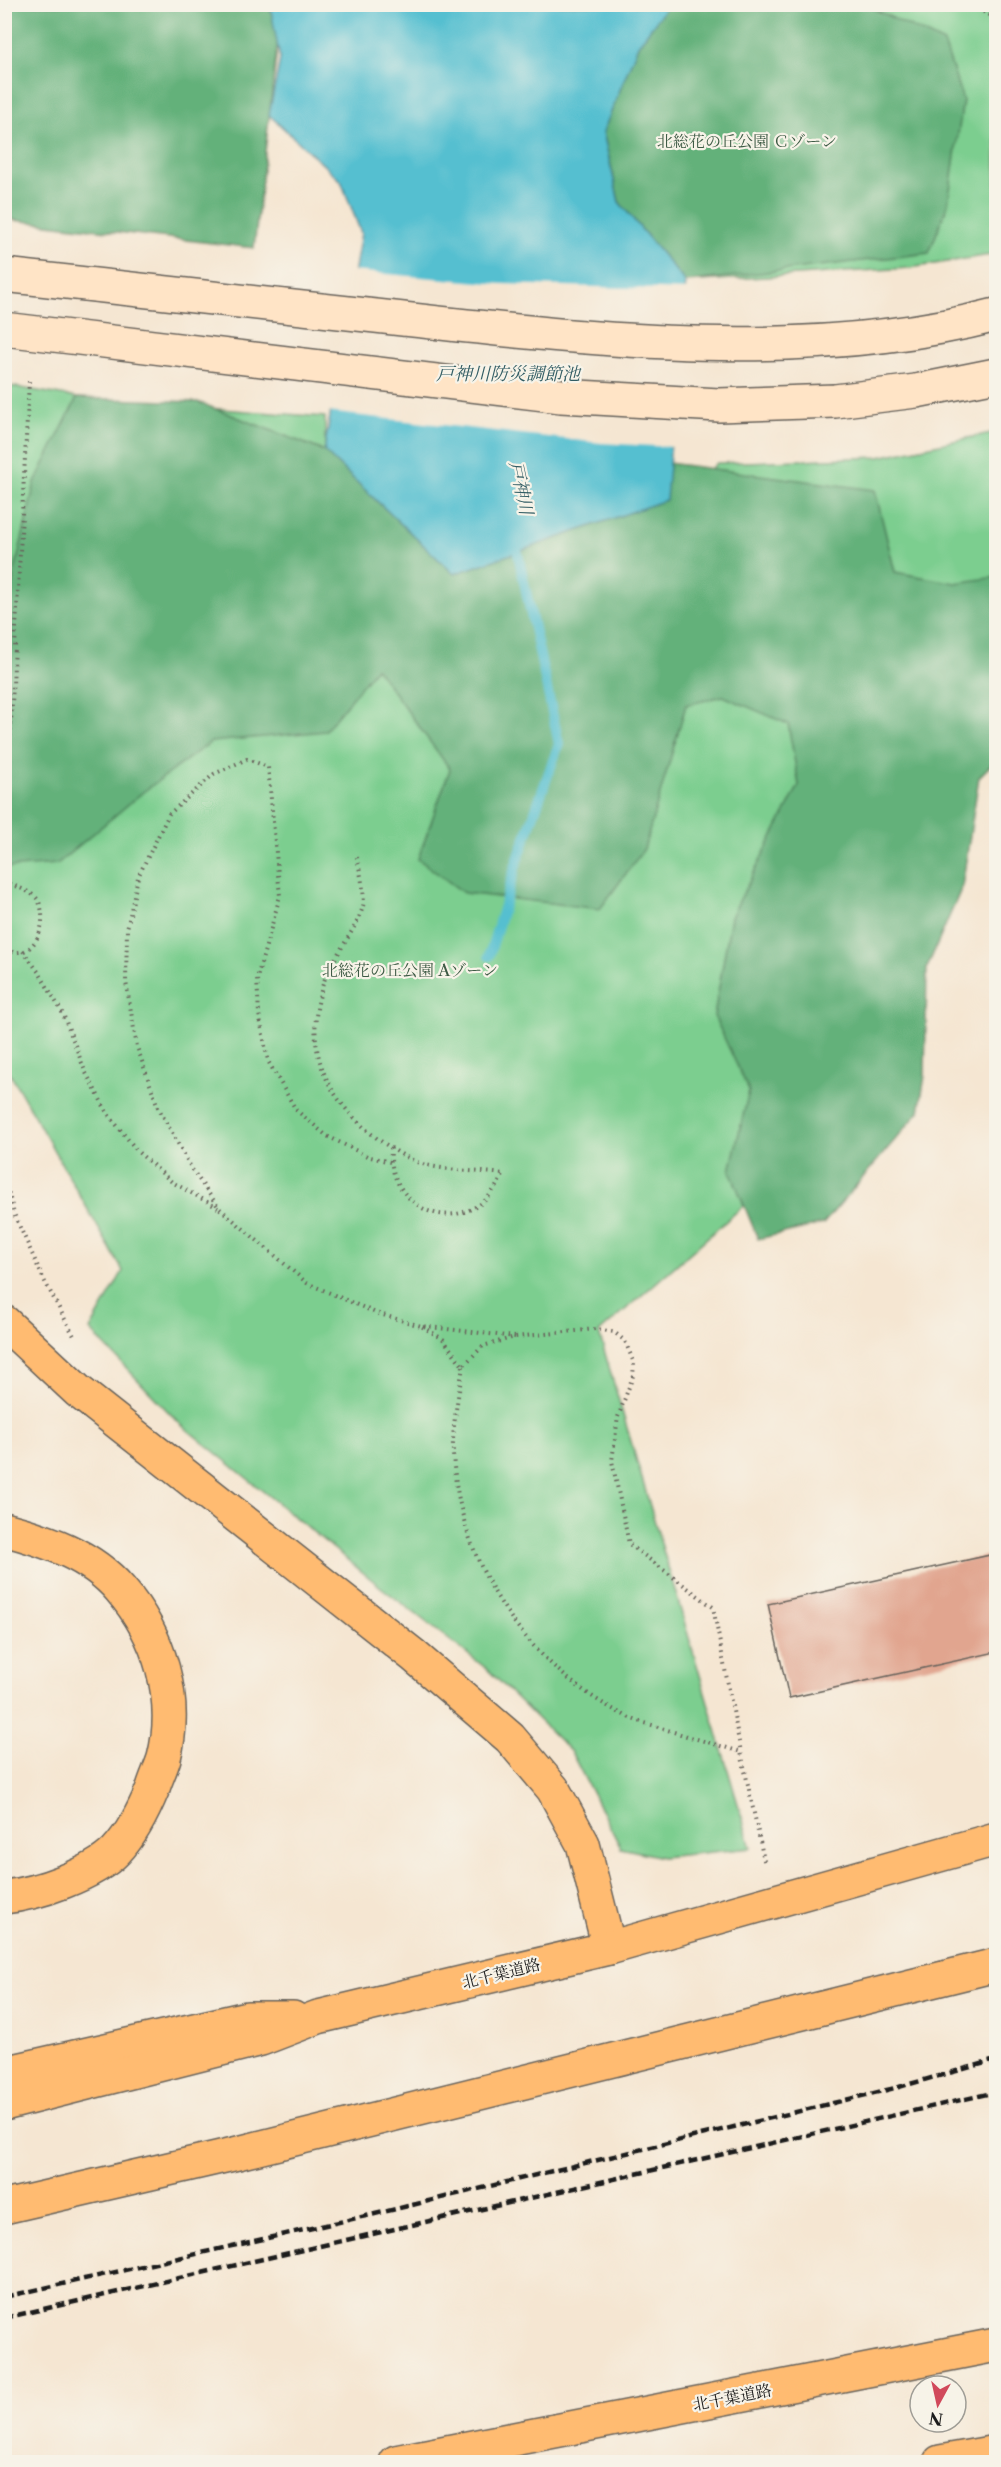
<svg xmlns="http://www.w3.org/2000/svg" width="1001" height="2467" font-family="'Libre Caslon Text','Noto Serif JP',serif">
<rect width="100%" height="100%" fill="#f7f3e8"/>
<filter id="ink" filterUnits="userSpaceOnUse"><feTurbulence type="fractalNoise" baseFrequency=".0167" numOctaves="2"/><feDisplacementMap in="SourceGraphic" scale="12" xChannelSelector="R" yChannelSelector="G"/><feConvolveMatrix kernelMatrix="1 2 1 2 8 2 1 2 1" color-interpolation-filters="sRGB"/></filter>
<filter id="wash" filterUnits="userSpaceOnUse"><feTurbulence type="fractalNoise" baseFrequency=".008" numOctaves="4" result="noise"/><feDisplacementMap in="SourceGraphic" scale="24" xChannelSelector="R" yChannelSelector="G"/><feGaussianBlur stdDeviation="1.35" result="paint"/><feColorMatrix in="noise" values="0 0 0 0 0 0 0 0 0 0 0 0 0 0 0 0 0 1.4 0 .05"/><feComposite in="paint" operator="in"/></filter>
<g filter="url(#wash)">
<rect width="100%" height="100%" fill="#f5e6d2"/>
<g fill="#7bce8f" stroke="#4c7556" stroke-width="1.5">
<path d="M668,5H996V254L910,268L685,282L619,202Z"/>
<path d="M4,385L78,398L325,417V451L674,500L717,463L879,457L996,432V742L750,1200L599,1333L751,1848L662,1857L621,1848L571,1752L487,1669L382,1588L179,1423L90,1330L123,1271L5,1065Z"/>
</g>
<g fill="#64b17a" stroke="#40664b" stroke-width="1.5">
<path d="M5,5H282L254,248L5,219Z"/>
<path d="M668,5H866L944,43L963,100L948,204L929,253L685,282L619,202L603,132L638,45Z"/>
<path d="M77,398L198,402L324,451L454,574L665,500L669,463L875,490L895,572L955,583L996,577V760L979,777L962,887L927,968L925,1076L919,1112L823,1224L758,1239L730,1171L749,1091L714,1016L731,917L799,785L788,724L723,696L686,705L644,849L600,909L464,893L418,859L450,769L376,668L325,731L211,742L143,792L57,864L5,868L4,628L10,592L35,482Z"/>
</g>
<path fill="#54bfd0" stroke="#386e76" stroke-width="1.5" d="M270,5H668L638,45L603,132L619,202L685,282L666,500L454,574L324,451L361,233L341,181L269,115L280,59Z"/>
<path fill="#f5e6d2" d="M352,271L501,284L687,290L673,447L601,443L328,412Z"/>
<g fill="none" stroke-linecap="round" stroke-linejoin="round">
<path stroke="#54bfd0" stroke-width="10" d="M489,956L516,865L559,744L515,540"/>
</g>
<g id="blocks">
<path fill="#e1a58f" d="M990,1555L996,1586V1652L789,1698L768,1604Z"/>
</g>
</g>
<g filter="url(#ink)">
<use href="#blocks" fill-opacity="0" stroke="#68635c" stroke-width="1.5"/>
<g fill="none" stroke-linecap="round" stroke-linejoin="round">
<g stroke="#68635c" stroke-width="36">
<g id="secondary">
<path d="M4,275C137,290 270,304 403,319C594,340 808,364 996,315"/>
<path d="M4,329L561,396L719,405L835,401L916,391L996,375"/>
</g>
</g>
<g stroke="#68635c" stroke-width="36">
<g id="highway">
<path d="M4,1322L78,1391L413,1655L510,1738L553,1789L583,1844L609,1948"/>
<path d="M4,1529C46,1540 91,1555 120,1589C160,1635 179,1699 164,1758C161,1768 156,1778 153,1788C144,1810 133,1833 116,1851C94,1874 37,1894 4,1897"/>
<path d="M4,2073L247,2018H293"/>
<path d="M4,2104L261,2039L318,2017L609,1948L996,1839"/>
<path d="M4,2207L238,2153L996,1965"/>
<path d="M396,2462L996,2345"/>
<path d="M940,2462L996,2452"/>
</g>
</g>
<g stroke="#68635c" stroke-width="4" stroke-dasharray="1.5 4.5" stroke-linecap="butt">
<path d="M967,4L996,18"/>
<path d="M4,856L29,381"/>
<path d="M357,857C359,868 366,896 363,906C357,930 332,957 323,984C302,1049 326,1099 378,1139C392,1149 410,1161 426,1165C451,1171 478,1171 504,1174C496,1186 490,1199 477,1206C434,1232 387,1195 391,1148"/>
<path d="M4,882C14,886 32,891 38,900C47,916 41,944 24,951C18,953 10,952 4,951"/>
<path d="M23,951L40,974L63,1014L85,1071L108,1114L138,1152L172,1182L218,1208"/>
<path d="M390,1162L367,1156L327,1136L296,1110L268,1061L259,1014L257,978L280,896L268,767L247,759L214,774L169,814L138,877L127,929L126,982L137,1047L158,1107L193,1171L219,1208L307,1283L376,1313L421,1326"/>
<path d="M4,1175L14,1214L44,1280L74,1336"/>
<path d="M515,1337L421,1326L443,1339L463,1366L483,1346L515,1337L596,1329L614,1332L625,1341L634,1363L633,1376L618,1417L612,1461L629,1544L713,1607L741,1752"/>
<path d="M463,1366C459,1394 452,1424 453,1452C458,1563 525,1665 624,1715C634,1721 647,1723 658,1727C686,1736 714,1744 741,1752L765,1865"/>
</g>
<use href="#secondary" stroke="#ffe4c6" stroke-width="33"/>
<use href="#highway" stroke="#ffbb71" stroke-width="33"/>
<g stroke="#1c1c1c" stroke-width="4.5" stroke-dasharray="9 4.5" stroke-linecap="butt">
<path d="M4,2297L375,2214L899,2087L996,2060"/>
<path d="M4,2318L996,2092"/>
</g>
</g>
</g>
<g text-anchor="middle" dominant-baseline="central" stroke-width="4.5" stroke-linejoin="round" paint-order="stroke">
<g font-size="16" fill="#3d5a44" stroke="#f7f3e8">
<text x="747" y="141">北総花の丘公園 Ｃゾーン</text>
<text x="410" y="970">北総花の丘公園 Aゾーン</text>
</g>
<g font-size="16" fill="#1c1c1c" stroke="#f7f3e8">
<text transform="translate(501 1973) rotate(-14)">北千葉道路</text>
<text transform="translate(732 2397) rotate(-11)">北千葉道路</text>
</g>
<g font-size="18" font-style="italic" fill="#325d64" stroke="#f7f3e8">
<text x="508" y="374">戸神川防災調節池</text>
<text transform="translate(521 488) rotate(78)">戸神川</text>
</g>
</g>
<rect width="1001" height="2467" fill="none" stroke="#f7f3e8" stroke-width="24"/>
<g transform="translate(938 2404) rotate(188)"><circle r="28" fill="#f7f3e8" stroke="#9f9d96" stroke-width="1.5"/>
<path d="M0-4.5L10 22L0 15L-10 22Z" fill="#d1495b"/>
<text y="-9" font-size="16" font-weight="bold" text-anchor="middle" fill="#1c1c1c">N</text>
</g>
</svg>
